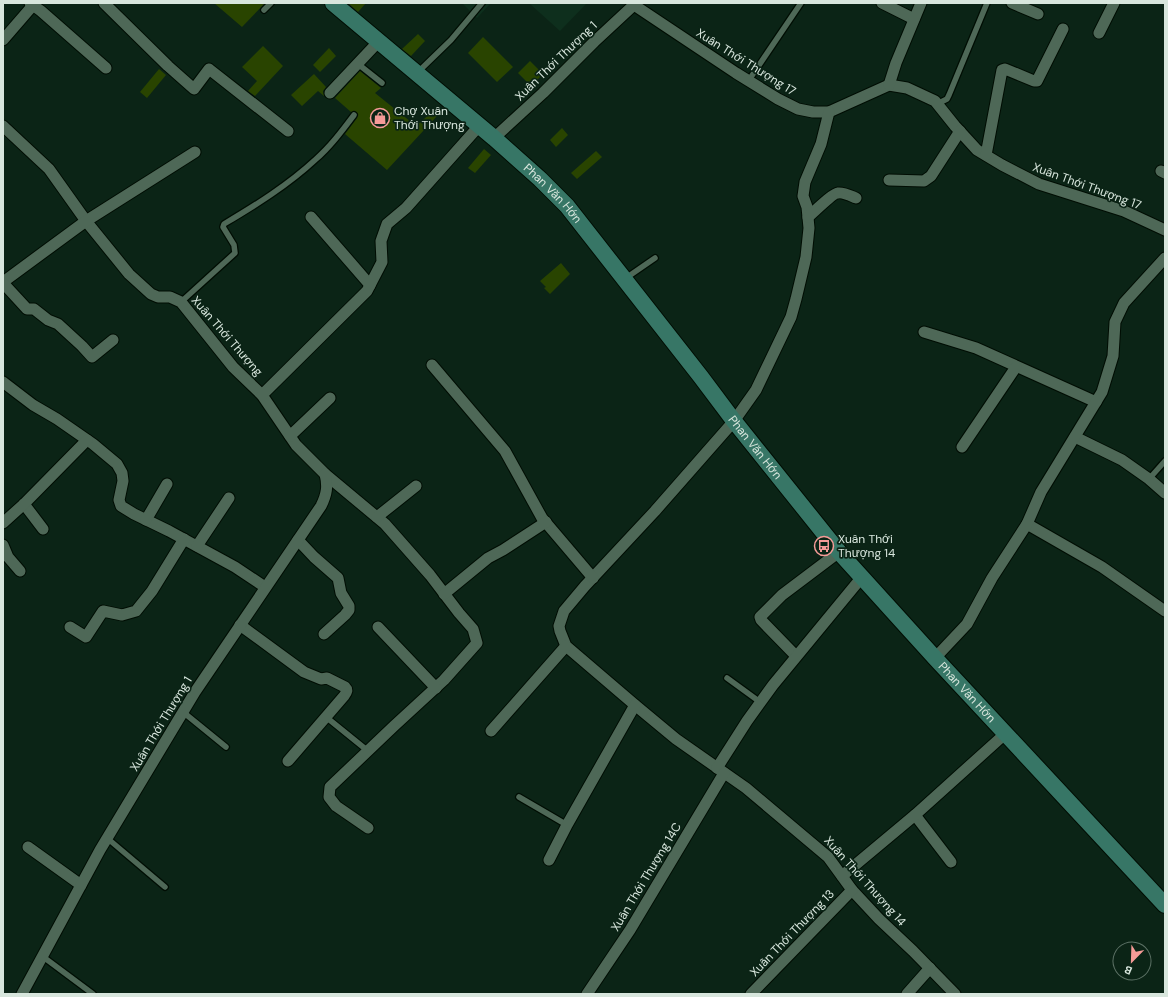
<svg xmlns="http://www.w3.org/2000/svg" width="1168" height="997" font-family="'DM Sans',sans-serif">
<rect width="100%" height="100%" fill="#0b2416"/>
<g fill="#0e2f1d">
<path d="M462,3H491L477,18Z"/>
<path d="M529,3H587L560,31Z"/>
</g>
<g fill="#294400">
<path d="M214,3H265L242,27Z"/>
<path d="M348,3H366L358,12Z"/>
<path d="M418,34L425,41L411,56L402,49Z"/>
<path d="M483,37L513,67L497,82L468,53Z"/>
<path d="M263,46L283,66L255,96L248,91L257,81L242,67Z"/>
<path d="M329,48L336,56L320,72L313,65Z"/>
<path d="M530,61L543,74L531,86L518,73Z"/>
<path d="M159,69L166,75L147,98L140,92Z"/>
<path d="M360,71L381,88L375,93L416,126L433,111L437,116L387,170L345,134L357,118L358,114L355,111L351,112L335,98Z"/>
<path d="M314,74L326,87L323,91L324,96L318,91L302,106L291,95Z"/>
<path d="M562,128L568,135L556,147L550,140Z"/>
<path d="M484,149L491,155L475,173L468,168Z"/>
<path d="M596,151L602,157L577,179L571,173Z"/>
<path d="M561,263L570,274L550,294L544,288L546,287L540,281Z"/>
</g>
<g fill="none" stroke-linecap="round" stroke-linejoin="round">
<g stroke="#000d03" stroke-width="8">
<g id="lane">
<path d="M264,10L271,3"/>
<path d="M358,64L382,83"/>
<path d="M418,72L451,40L482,3"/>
<path d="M749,80L801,3"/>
<path d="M937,104L947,99L949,95L987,3"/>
<path d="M626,278L655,258"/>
<path d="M181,302L235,253L234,245L223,227L224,224C256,205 288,185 315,160C330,147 342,131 354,115"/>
<path d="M1149,479L1165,461"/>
<path d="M727,678L760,702"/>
<path d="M183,712L226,747"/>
<path d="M326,717L368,751"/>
<path d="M519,797L567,825"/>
<path d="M107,838L165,887"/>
<path d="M42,956L93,994"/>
</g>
</g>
<g stroke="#000d03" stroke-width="13">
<g id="street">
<path d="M30,3L41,11L106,68"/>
<path d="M104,3L168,66L194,89L209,69L288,131"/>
<path d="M882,3L914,19"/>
<path d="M1012,3L1038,14"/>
<path d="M634,5L736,73L778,99L798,109L813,112H829L889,85L907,88L935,101L955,126L977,150L1002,165L1039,184L1124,211L1165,230"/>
<path d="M1099,33L1114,3"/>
<path d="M3,40L35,3"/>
<path d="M889,85L896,63L921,3"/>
<path d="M330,93L379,41"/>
<path d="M829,112L821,144L805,182L803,196L807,207L809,228L806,257L796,299L791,317L756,390L734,421L655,511L585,586L564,611L559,626L560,631L566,646L635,705L676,739L746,788L828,857L852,890L879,919L913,951L955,994"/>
<path d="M3,126L49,169L86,221L129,274L151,294L158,297H170L181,302L233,367L262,395L296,445L325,474L385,524L430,575L459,613L473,629L477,643L444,680L394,726L330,787L329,797L336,806L368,828"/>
<path d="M494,138L543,93L594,42L636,3"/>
<path d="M986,155L1002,70L1005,69L1034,81H1037L1063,29"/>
<path d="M1161,171L1165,173"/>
<path d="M889,180L924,181L931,176L960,131"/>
<path d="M311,217L370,285"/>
<path d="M808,217C813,213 833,193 838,193C843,192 851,196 856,198"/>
<path d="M3,282L86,221L195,152"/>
<path d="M3,283L27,309H34L48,320L58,324L82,346L92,357L113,340"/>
<path d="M924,332L976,348L1096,402"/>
<path d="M432,365L505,451L542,518L593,578"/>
<path d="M3,382L33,405L57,419L93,444L117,464L122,473L123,481L119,500L121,506L134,514L169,531L235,567L265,587"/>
<path d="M262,395L367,291L382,262L381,241L387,224L406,208L479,126"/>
<path d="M290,436L330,398"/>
<path d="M1075,437L1122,460L1149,479L1165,493"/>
<path d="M962,447L1016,367"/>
<path d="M24,504L43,529"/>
<path d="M377,517L416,486"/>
<path d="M146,520L167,484"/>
<path d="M3,523L24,504L87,440"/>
<path d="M1027,524L1102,567L1165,611"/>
<path d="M298,540L314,557L338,578L341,593L349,606V610L345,615L324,634"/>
<path d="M3,545L8,557L20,571"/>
<path d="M197,546L229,498"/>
<path d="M444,594L488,558L503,550L546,522"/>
<path d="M240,625L304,672L321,679L327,678L345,687C348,690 347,692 344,696L288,761"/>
<path d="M70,627L86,637L103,611L122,615L136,611L152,591L184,539"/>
<path d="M378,627L436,688"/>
<path d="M796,656L761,620L760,617L782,595L839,552"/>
<path d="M935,658L967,624L992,578L1027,524L1041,492L1102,392L1113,356L1115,322L1124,303L1165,258"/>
<path d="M491,731L566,646"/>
<path d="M717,768L747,721L773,685L862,577"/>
<path d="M915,815L951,862"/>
<path d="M28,847L81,885"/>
<path d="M549,860L567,825L635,705"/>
<path d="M842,876L915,815L1006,733"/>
<path d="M22,994L100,850L195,692L321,506C327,494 328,486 325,474"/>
<path d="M587,994L630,930L724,773"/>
<path d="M751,994L852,890"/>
<path d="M907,994L930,968"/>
</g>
</g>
<g stroke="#000d03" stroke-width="18">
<g id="secondary">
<path id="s1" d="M333,3L494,138L540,179L567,206L701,377L734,421L839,552L935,658L1165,905"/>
</g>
</g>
<use href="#lane" stroke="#4e6857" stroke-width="5.5"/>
<use href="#street" stroke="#4e6857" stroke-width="11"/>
<use href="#secondary" stroke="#377666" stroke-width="16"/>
</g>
<defs>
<g id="shop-ring" transform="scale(1)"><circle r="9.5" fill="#0b2416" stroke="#f59b97" stroke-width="1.5"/><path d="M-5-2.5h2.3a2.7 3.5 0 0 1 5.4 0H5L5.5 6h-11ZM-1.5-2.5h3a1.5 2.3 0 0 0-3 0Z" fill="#f59b97"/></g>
<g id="bus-ring" transform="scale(1)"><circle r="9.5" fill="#0b2416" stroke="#f59b97" stroke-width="1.5"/><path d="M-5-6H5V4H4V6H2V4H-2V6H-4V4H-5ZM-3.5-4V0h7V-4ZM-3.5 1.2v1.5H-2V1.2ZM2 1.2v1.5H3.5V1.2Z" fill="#f59b97"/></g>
</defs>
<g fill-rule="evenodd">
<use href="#shop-ring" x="380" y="118"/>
<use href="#bus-ring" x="824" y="546"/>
</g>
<g text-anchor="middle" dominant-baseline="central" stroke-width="3.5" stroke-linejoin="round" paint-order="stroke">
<g font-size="12" fill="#d8e6dd" stroke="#0b2416">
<text transform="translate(556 61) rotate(-44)">Xuân Thới Thượng 1</text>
<text transform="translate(746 62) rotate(32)">Xuân Thới Thượng 17</text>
<text transform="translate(1087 186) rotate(20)">Xuân Thới Thượng 17</text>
<text stroke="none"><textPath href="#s1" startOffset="291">Phan Văn Hớn</textPath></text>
<text transform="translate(227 336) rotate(49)">Xuân Thới Thượng</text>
<text stroke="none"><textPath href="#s1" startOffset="616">Phan Văn Hớn</textPath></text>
<text stroke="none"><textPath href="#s1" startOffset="940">Phan Văn Hớn</textPath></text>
<text transform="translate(161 724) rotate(-59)">Xuân Thới Thượng 1</text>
<text transform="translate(646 877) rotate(-59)">Xuân Thới Thượng 14C</text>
<text transform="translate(865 881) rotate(48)">Xuân Thới Thượng 14</text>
<text transform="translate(792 933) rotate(-46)">Xuân Thới Thượng 13</text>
</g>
<g font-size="12" fill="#d8e6dd" stroke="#0b2416" text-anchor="start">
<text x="394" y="111">Chợ Xuân<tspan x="394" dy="14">Thới Thượng</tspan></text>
<text x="838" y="539">Xuân Thới<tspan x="838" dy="14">Thượng 14</tspan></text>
</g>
</g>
<rect width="1168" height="997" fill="none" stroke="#d8e6dd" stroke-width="8"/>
<g transform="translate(1132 961) rotate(203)"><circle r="19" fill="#0b2416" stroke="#5d7266"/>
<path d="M0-3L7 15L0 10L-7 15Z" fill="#f59b97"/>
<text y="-6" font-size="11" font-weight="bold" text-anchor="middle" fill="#d8e6dd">B</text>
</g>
</svg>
